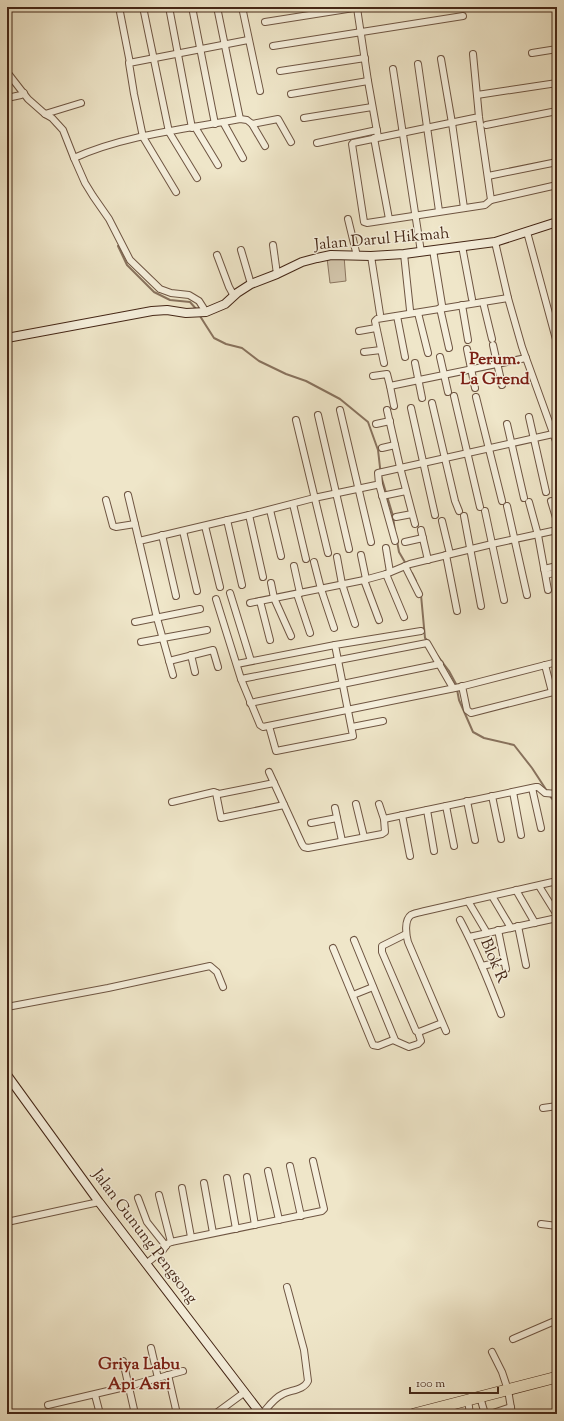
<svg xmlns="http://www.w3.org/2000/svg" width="564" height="1421" font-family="'Sorts Mill Goudy',serif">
<rect width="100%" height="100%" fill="#efe6c9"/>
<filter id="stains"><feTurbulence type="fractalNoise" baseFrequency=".005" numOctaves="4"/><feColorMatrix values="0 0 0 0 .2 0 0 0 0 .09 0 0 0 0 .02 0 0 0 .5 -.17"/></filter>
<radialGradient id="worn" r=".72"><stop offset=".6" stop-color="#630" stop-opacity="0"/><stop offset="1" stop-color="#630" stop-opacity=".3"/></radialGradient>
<path fill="#d2c5ab" stroke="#8b7660" d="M344,256L346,281L330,283L327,258Z"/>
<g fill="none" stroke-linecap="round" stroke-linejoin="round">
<g stroke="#88725d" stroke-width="2">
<path d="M118,246L127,265L154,292L170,300L190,302L197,310"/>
<path d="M200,316L205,324L214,338L226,344L242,348L259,361L286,374L306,381L340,399L368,422L378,450L381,476L393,516L395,532"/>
<path d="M397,541L399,552L406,564"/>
<path d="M412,573L416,581"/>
<path d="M421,595L425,638L428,641"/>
<path d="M437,655L449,671L456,684L459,700L473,732L484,738L514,745L532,768L547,791"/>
<path d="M549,795L557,805"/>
</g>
<g stroke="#6f5643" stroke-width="8">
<g id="street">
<path d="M119,7L130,63"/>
<path d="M143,7L169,132L197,178"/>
<path d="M169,7L192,128"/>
<path d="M192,7L215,124"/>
<path d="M217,7L240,119"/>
<path d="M242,7L260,91"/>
<path d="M357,8L368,81L378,137"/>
<path d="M265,22L360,7"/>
<path d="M273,46L463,16"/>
<path d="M532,53L557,49"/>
<path d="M473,54L479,117L491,200L485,205L367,223L364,222L352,144L353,143L479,117"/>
<path d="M441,59L452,123L464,208"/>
<path d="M418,64L439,211"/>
<path d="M393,69L421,252"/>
<path d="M280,71L365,58"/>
<path d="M7,72L28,99L45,114"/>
<path d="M291,94L368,81"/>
<path d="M477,95L557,83"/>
<path d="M7,98L21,95L24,93"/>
<path d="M81,103L45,114L52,118L63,130L74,158L85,183L93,196L109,219L130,260L160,289L171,293L189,295L199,301L206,312"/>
<path d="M304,118L372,107"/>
<path d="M223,122L243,158"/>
<path d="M252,124L265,146"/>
<path d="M486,125L557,111"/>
<path d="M195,127L218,165"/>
<path d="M374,138L389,219"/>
<path d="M317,143L377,130"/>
<path d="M74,158C124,135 186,129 240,119L247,120L252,124L278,119L291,142"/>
<path d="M488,176L557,162"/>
<path d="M176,192L143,137L134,94L129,63L248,40"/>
<path d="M491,200L557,185"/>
<path d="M348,219L357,256"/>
<path d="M527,232L557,343"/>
<path d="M495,242L508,298L522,347L557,444"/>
<path d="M273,245L277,274"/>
<path d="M462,246L472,299"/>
<path d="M241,250L251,284"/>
<path d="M433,250L442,305"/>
<path d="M404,254L410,310"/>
<path d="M217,255L229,287L234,296"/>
<path d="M371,256L380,314"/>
<path d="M483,302L492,339"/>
<path d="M462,305L468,340"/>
<path d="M440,308L449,348"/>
<path d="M418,313L428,353"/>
<path d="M397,316L405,357"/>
<path d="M359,331L376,328"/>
<path d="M493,345L502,385"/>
<path d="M467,349L475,388"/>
<path d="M364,352L381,350"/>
<path d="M440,357L448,392"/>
<path d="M384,363L375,321L377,319L508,298"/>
<path d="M415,363L422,398"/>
<path d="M373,376L387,374L390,386"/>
<path d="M454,396L480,507"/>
<path d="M476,397L502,501"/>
<path d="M432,403L455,501L459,511"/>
<path d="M394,406L390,386L526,358"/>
<path d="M411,408L435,515"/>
<path d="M340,410L371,542"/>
<path d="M387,410L400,467L415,524"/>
<path d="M318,415L349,549"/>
<path d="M529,417L546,492"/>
<path d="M296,420L328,553"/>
<path d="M376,424L390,421"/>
<path d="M507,424L524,498"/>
<path d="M382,448L395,445"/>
<path d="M379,484L395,541"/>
<path d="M128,495L139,541"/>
<path d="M382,496L406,491"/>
<path d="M106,500L113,526L116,527L135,524"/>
<path d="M551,501L557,521"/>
<path d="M529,502L538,535L548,590"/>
<path d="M293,504L306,559"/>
<path d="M507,506L527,595"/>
<path d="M270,510L281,556"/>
<path d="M485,511L504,600"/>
<path d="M249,515L263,577"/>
<path d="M464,516L481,606"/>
<path d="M396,517L412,514"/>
<path d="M227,520L242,585"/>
<path d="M442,521L450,554"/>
<path d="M205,526L220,587"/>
<path d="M421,530L428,560"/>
<path d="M183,531L197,591"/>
<path d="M162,535L176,596"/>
<path d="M405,542L423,538"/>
<path d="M386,548L390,572"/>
<path d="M361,555L366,579"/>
<path d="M446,555L457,611"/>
<path d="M337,557L342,584L355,624"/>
<path d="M314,562L321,589L334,628"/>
<path d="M294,566L300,593"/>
<path d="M405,566L419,594"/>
<path d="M544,569L557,566"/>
<path d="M386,574L404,617"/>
<path d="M546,575L557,572"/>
<path d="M364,580L379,620"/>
<path d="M271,583L274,598L291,636"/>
<path d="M230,593L251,661"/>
<path d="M297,594L310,633"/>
<path d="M216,599L241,679L260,725L263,727L460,687L557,662"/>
<path d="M260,601L270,640"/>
<path d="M250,603L364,580L386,574L410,564L492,544L557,530"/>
<path d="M135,622L200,609"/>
<path d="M141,642L207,630"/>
<path d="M191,655L195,672"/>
<path d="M169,661L213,650L218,667"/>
<path d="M237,664L335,645"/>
<path d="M545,665L552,692"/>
<path d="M173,675L157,618L139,541L249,515L314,498L376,485L379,484L378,473L553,434"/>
<path d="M241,679L427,643L453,688"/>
<path d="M462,686L467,710L471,713L557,691"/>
<path d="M250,703L440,664"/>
<path d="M269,726L276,751L353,736L335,645L421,631"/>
<path d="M352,727L383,721"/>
<path d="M269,772L302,844L304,847L308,848L382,834L385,832L384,819L379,804"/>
<path d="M532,788L541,828"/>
<path d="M513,792L521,835"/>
<path d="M216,793L221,818L284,805"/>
<path d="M492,796L501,839"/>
<path d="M467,801L475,840"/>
<path d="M172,802L214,792L219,794L274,783"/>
<path d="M356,804L364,837"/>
<path d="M446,806L454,846"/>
<path d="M335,808L342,841"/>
<path d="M427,810L434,851"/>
<path d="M402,815L410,856"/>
<path d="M384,819L536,787H538L545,793L557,794"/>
<path d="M311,823L337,818"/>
<path d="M539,886L557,915"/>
<path d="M516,890L535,923"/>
<path d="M492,896L511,928"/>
<path d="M468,901L487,933"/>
<path d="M460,920C476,950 489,982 501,1014"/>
<path d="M518,926L526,965"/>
<path d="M498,930L506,969"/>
<path d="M406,934L382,946V952L416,1031L419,1032L442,1023"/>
<path d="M469,937L557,918"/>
<path d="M354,940L395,1040"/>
<path d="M333,948L373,1045L378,1046L393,1040L409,1047L418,1044L421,1041L418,1032"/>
<path d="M482,966L504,961"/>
<path d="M556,973H557"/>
<path d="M353,995L373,987"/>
<path d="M7,1007L108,988L210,966L217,972L223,987"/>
<path d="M446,1031L408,942C406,935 404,920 411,915C415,913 421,912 425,911L557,881"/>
<path d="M543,1108L557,1106"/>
<path d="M290,1166L301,1216"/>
<path d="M268,1171L279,1220"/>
<path d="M247,1177L255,1225"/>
<path d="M227,1178L236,1229"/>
<path d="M204,1183L213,1233"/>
<path d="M182,1188L191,1237"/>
<path d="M159,1195L171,1242"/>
<path d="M138,1198L147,1222L166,1246"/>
<path d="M7,1222L99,1202"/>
<path d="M541,1224L557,1226"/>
<path d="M147,1263L163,1250L167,1244L171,1242L322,1211L324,1209L313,1161"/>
<path d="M513,1339L557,1320"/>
<path d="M151,1348L158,1378"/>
<path d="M492,1352L502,1372L508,1390L512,1414"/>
<path d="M123,1361L135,1414"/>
<path d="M168,1375L177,1414"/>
<path d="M95,1395L100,1414"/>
<path d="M480,1397L485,1414"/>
<path d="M468,1400L470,1414"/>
<path d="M48,1405L129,1386L183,1371"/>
<path d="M215,1414L245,1392"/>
<path d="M262,1414C268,1407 274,1398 283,1394C291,1390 304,1390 308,1381L304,1350L287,1287"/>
<path d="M490,1414L511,1407"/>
</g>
</g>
<g stroke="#442616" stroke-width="10">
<g id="secondary">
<path d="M7,338L152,311L167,310L186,313L206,312L225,304L237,293L251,284L277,274L302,262L317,258L331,255L371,256L404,254L495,242L557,222"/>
<path d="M7,1075L99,1202L261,1414"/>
</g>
</g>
<g stroke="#442616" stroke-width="12">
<path id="highway" d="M414,1414L557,1377"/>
</g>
<use href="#street" stroke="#f5efdc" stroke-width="6"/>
<use href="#secondary" stroke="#f5efdc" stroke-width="8"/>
<use href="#highway" stroke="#efe6c9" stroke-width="11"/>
</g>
<g text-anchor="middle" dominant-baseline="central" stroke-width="3" stroke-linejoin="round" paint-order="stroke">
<g font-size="16" fill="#442616" stroke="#f5efdc">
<text transform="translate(382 240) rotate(-5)">Jalan Darul Hikmah</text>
<text transform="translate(493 961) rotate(67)">Blok R</text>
<text transform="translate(144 1237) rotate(53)">Jalan Gunung Pengsong</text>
</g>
<g font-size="17" font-weight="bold" fill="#7a1f14" stroke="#f5efdc">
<text x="495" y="360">Perum.<tspan x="495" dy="20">La Grend</tspan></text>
<text x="139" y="1365">Griya Labu<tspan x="139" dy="20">Api Asri</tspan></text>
</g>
</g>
<rect width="564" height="1421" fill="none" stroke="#efe6c9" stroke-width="24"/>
<rect x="8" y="8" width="548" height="1405" fill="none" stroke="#442616" stroke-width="2"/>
<rect x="12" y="12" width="540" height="1397" fill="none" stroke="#442616"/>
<path d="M410 1387v6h88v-6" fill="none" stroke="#442616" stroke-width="2"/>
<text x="416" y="1387" font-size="12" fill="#442616" stroke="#f5efdc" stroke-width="3" paint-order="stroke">100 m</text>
<rect width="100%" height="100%" filter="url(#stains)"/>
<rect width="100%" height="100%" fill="url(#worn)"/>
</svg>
